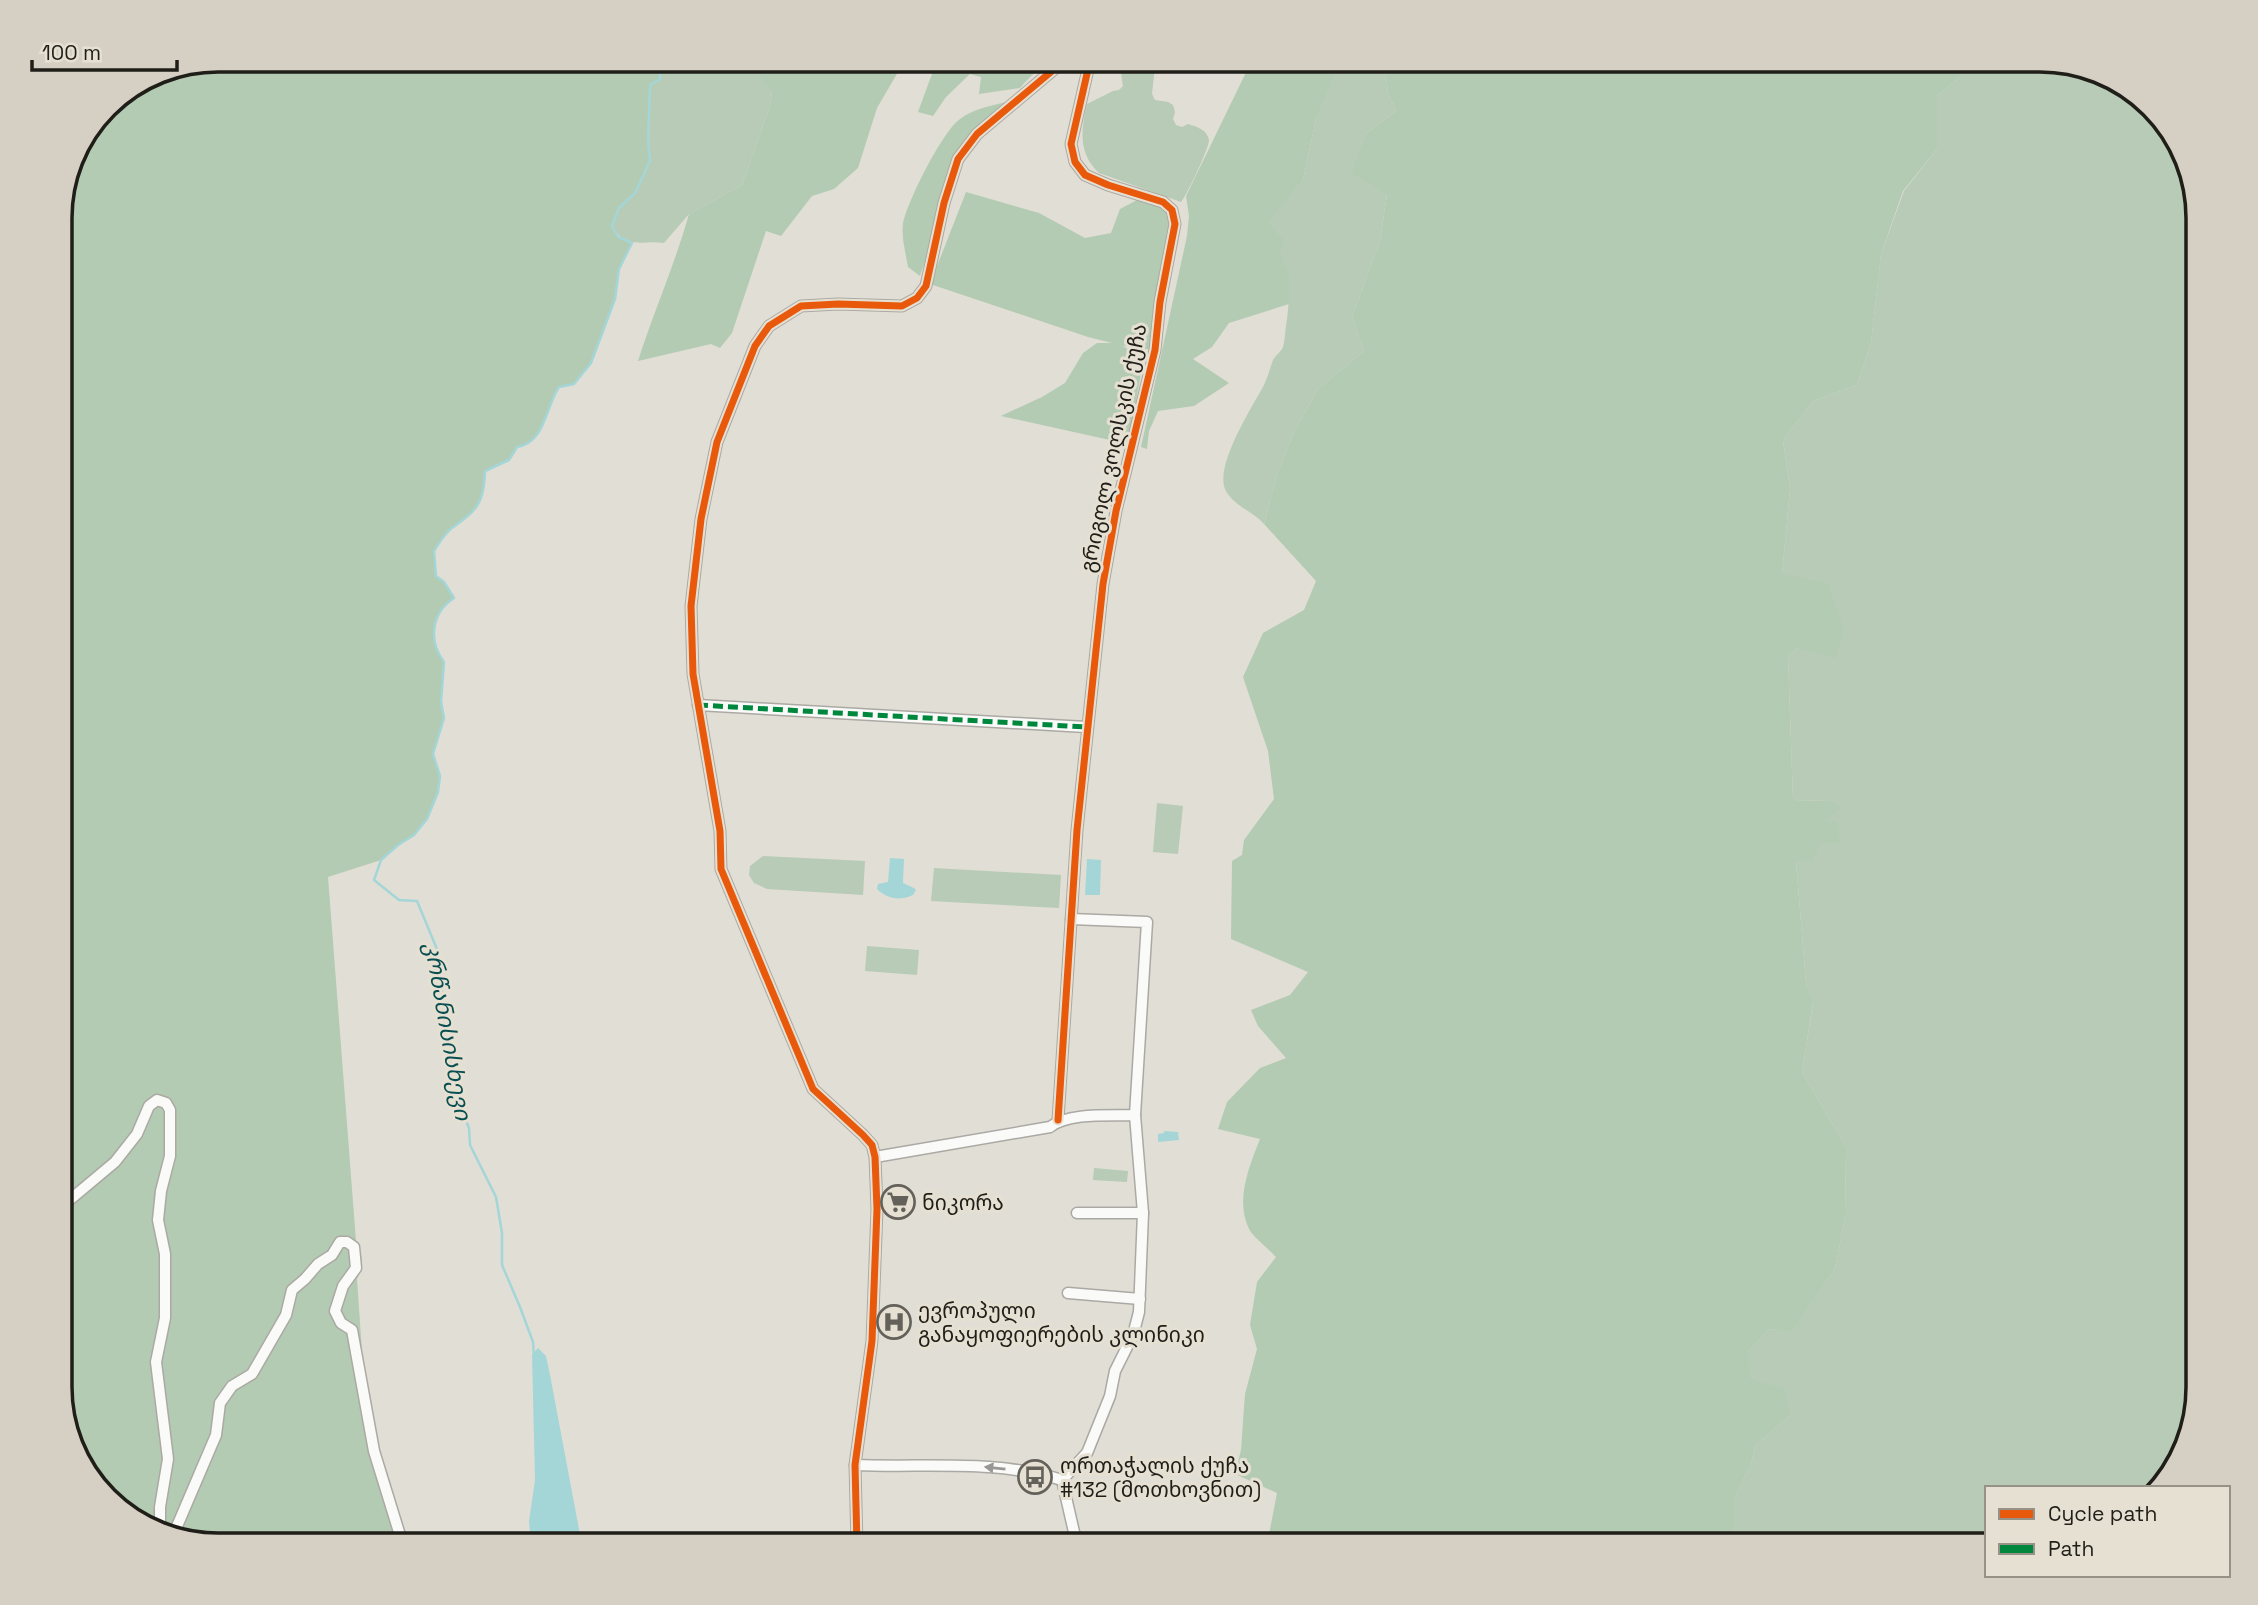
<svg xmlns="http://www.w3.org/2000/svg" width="2258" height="1605" font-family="'Space Grotesk','Noto Sans Georgian',sans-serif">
<rect width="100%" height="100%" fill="#e1ded6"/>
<g fill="#b7cbb6">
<path d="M650,60H747L772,91L770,106L742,185L689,214L664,243C641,240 626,250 612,226L619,208L635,193L640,180L649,148L650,85L660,68Z"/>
<path d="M1126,60H1150L1155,66L1152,94L1155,100L1168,102L1173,105L1175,112L1173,119L1176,125L1182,127L1188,124C1198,127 1207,130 1209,140C1210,146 1186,197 1181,202L1099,173C1078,153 1081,130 1087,104L1113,91L1119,90L1123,86L1120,67Z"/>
<path d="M1339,60H1384L1388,93L1396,111L1367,133L1387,194L1380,241L1352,317L1364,351L1318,389L1293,434L1277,475L1264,524C1253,511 1233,506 1225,489C1215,465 1252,407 1264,385C1268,377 1270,368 1273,360C1276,355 1281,352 1283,347C1285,341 1285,332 1286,326C1293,282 1286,261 1267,222L1303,180L1316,119Z"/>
<path d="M1970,60H2041L2136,92L2182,147L2198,217V1388L2166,1483L2161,1488H1987V1545H1733V1501L1751,1464L1755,1446L1790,1415L1748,1378V1352L1769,1329L1792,1330L1835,1269L1845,1217L1846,1147L1802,1072L1813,1003L1806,983L1796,861L1825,820L1827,801L1793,800L1788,655L1798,648L1782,574L1790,489L1783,440L1813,401L1857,385L1871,343L1881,254L1904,191L1937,149V96L1968,70Z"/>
<path d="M1157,803L1183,806L1178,854L1153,852Z"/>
<path d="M763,856L865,861L863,895L767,889L754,883L749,875L750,866Z"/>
<path d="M934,868L1061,875L1059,908L931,901Z"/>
<path d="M867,946L919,950L917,975L865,971Z"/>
<path d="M1094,1168L1128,1171L1127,1182L1093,1180Z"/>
</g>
<g fill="#b3cbb2">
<path d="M218,60H650L660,68V79L650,85L648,140L650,161L635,193L619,208L612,226L618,237L632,243L619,269L615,299L591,363L574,384L558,387C544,410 545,443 517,447L509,460L485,471C484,504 477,510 452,528C445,533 439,543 434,551L436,576L444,582L454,598C431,613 428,641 444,662L441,702L444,718L433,754L440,776L438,792L427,819L414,835L398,845L381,860L328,877L356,1241C363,1253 364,1267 357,1279L365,1395L380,1466L411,1545H217L122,1513L81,1466L60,1397V207L76,148L113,99L158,71Z"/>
<path d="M747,60H905L877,108L858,168L834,189L812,196L781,236L766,231L732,333L720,348L711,344L638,361C654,311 675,264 689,214L742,185L770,106L772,92Z"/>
<path d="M937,60H1044C1038,71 1028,78 1020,88L979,94L981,77L970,74L946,97L933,116L918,112Z"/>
<path d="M1252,60H1340L1316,119L1303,180L1268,222L1284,241L1280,250L1289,277V304L1229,323L1212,347L1193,359L1229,383L1194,406L1158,411L1149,431L1147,449L1141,447L1187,236L1189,216L1186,196Z"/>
<path d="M1384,60H1970L1968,70L1937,96V149L1903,191L1881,254L1871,343L1857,385L1813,401L1783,440L1790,489L1782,574L1827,583L1844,630L1835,658L1798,648L1788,655L1793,800L1827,801L1842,808L1826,820L1837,822L1840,843H1820L1813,860L1796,861L1806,983L1813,1002L1802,1072L1846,1147L1845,1217L1835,1269L1792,1331L1769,1329L1748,1352L1749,1378L1784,1389L1790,1415L1755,1446L1751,1464L1733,1501V1545H1267L1277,1493L1235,1474L1241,1450L1245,1394L1257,1349L1250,1325L1257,1282L1276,1257C1269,1249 1253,1237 1249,1229C1235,1200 1249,1167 1260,1139L1218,1129L1227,1102L1260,1068L1286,1058L1258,1026L1251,1010L1290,995L1308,972L1231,939L1232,861L1242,855L1244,840L1274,799L1268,751L1243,677L1263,633L1304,610L1316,581L1264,524L1277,475L1293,434L1318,389L1364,351L1352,317L1380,241L1387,194L1352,173L1367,133L1396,111L1388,93Z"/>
<path d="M1006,102L964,143L920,276L908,267C906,254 901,237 903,224C907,202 942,132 960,119C973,109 990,106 1006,102Z"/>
<path d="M966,192L1039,213L1085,238L1111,233L1120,209L1139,199L1172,210L1155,350L1122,346L1144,357L1128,444L1001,416L1042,397L1065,383L1083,353L1097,343H1112L1088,337L930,284Z"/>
</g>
<g fill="#a4d6d7">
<path d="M890,858L904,859L903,883L914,888L916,890L913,895C900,901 887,899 877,889L878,884L888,882Z"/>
<path d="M1087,859L1101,860L1100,895H1085Z"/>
<path d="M1164,1131L1178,1132L1179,1140L1158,1142V1134L1164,1133Z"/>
<path d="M538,1348L546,1356L550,1375L582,1545H531L529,1521L535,1480L532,1355Z"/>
</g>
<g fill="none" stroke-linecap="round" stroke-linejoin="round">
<path stroke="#a4d6d7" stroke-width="2.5" d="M534,1356L533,1342L520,1307L502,1265V1233L496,1197L470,1145L469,1128L459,1103L455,1072L446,1045L439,954L417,901L399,900L374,880L381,860L398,845L414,835L427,819L438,792L440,776L433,754L444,718L441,702L444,662C428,641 431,613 454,598L444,582L436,576L434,551C439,543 445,533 452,528C477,510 484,504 485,471L509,460L517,447C545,443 545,408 559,387L574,384L591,363L615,299L619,269L632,243L618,237L612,226L619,208L635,193L650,161L648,140L650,85L660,79V68L650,60"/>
<g stroke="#aba9a3" stroke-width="13">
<g id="minor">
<path d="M698,705L1086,727"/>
<path d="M1058,1120L1077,830L1103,584L1116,511L1155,350L1160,302L1175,224L1172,210L1163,202L1108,185L1085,175L1075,162L1071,144L1089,65L1087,60"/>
<path d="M875,1157L1050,1127C1069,1112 1111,1116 1135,1115"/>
<path d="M60,1208L115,1162L137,1134L149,1106L157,1100L166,1103L170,1110V1156L161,1191L158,1220L165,1254V1318L156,1362L168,1459L160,1507V1526"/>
<path d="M1077,1213H1143"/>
<path d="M1068,1293L1140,1299"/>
<path d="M855,1465C924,1468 995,1459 1062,1480"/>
<path d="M1062,1480L1087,1453L1110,1396L1115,1371L1133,1335L1139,1312L1143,1213L1135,1115L1147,922L1071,919"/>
<path d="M1062,1480L1077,1545"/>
<path d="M175,1531L216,1435L220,1403L232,1386L252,1374L286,1315L292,1290L305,1279L318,1264L332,1255L340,1242H347L354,1247L356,1268L343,1286L335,1311L341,1323L352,1330L374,1451L403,1545"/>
<path d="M857,1545L855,1465L872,1341L877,1209L875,1157L872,1145L863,1135L813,1089L721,869L720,831L693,674L691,606L701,519L717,442L755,346L769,326L801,306L838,304L902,306L917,298L926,286L944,203L958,159L977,134L1065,60"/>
</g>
</g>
<use href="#minor" stroke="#fafaf9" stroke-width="10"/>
<path stroke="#00873e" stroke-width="5" stroke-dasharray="10 5" stroke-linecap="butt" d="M698,705L1086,727"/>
<g stroke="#e5e0d2" stroke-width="11">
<g id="cycleway">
<path d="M1058,1120L1077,830L1103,584L1116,511L1155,350L1160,302L1175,224L1172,210L1163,202L1108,185L1085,175L1075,162L1071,144L1089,65L1087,60"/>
<path d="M857,1545L855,1465L872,1341L877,1209L875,1157L872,1145L863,1135L813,1089L721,869L720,831L693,674L691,606L701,519L717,442L755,346L769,326L801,306L838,304L902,306L917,298L926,286L944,203L958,159L977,134L1065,60"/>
</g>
</g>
<use href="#cycleway" stroke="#e8590c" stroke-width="7"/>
</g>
<defs><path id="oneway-solid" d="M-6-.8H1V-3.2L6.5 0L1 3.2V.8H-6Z" transform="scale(1.75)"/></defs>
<use fill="#989794" href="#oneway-solid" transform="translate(995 1468) rotate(-174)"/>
<defs>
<g id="supermarket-ring" transform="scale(1.75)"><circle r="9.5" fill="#e5e0d2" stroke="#64615b" stroke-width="1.5"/><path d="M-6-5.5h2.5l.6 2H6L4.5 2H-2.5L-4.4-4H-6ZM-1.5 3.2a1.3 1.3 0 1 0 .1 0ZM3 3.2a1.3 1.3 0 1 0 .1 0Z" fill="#64615b"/></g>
<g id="hospital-ring" transform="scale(1.75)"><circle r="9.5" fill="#e5e0d2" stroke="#64615b" stroke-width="1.5"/><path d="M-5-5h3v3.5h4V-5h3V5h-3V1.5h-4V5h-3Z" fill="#64615b"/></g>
<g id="bus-ring" transform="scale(1.75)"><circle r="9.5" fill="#e5e0d2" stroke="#64615b" stroke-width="1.5"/><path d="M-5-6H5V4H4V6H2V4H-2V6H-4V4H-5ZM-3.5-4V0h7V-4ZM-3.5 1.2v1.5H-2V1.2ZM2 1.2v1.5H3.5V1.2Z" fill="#64615b"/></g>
</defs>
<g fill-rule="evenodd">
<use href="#supermarket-ring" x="898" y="1202"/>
<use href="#hospital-ring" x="894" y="1322"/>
<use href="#bus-ring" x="1035" y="1477"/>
</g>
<g text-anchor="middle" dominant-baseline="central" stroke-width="6" stroke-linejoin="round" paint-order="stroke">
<g font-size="21" fill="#201e19" stroke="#e5e0d2">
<text transform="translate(1113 448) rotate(-78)">გრიგოლ ვოლსკის ქუჩა</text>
</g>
<g font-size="21" fill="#201e19" stroke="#e5e0d2" text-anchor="start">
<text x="922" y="1202">ნიკორა</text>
<text x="918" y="1310">ევროპული<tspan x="918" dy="24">განაყოფიერების კლინიკი</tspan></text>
<text x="1060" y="1465">ორთაჭალის ქუჩა<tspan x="1060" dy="24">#132 (მოთხოვნით)</tspan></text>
</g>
<g font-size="23" font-style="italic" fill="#094e51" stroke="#e5e0d2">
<text transform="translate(448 1031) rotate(80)">კრწანისისხევი</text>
</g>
</g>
<path d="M0 0H2258V1605H0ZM218 72H2040A146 146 0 0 1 2186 218V1387A146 146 0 0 1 2040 1533H218A146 146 0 0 1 72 1387V218A146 146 0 0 1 218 72Z" fill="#d5d0c3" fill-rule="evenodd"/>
<path fill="none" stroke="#201e19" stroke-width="3.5" d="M218 72H2040A146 146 0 0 1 2186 218V1387A146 146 0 0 1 2040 1533H218A146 146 0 0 1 72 1387V218A146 146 0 0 1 218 72Z"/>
<rect x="1985" y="1486" width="245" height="91" fill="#e5e0d2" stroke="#969288" stroke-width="2"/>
<rect x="1999" y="1509" width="35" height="10" fill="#e8590c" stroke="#969288" stroke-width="2"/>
<text x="2048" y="1521" font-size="21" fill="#201e19">Cycle path</text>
<rect x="1999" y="1544" width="35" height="10" fill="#00873e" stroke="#969288" stroke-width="2"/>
<text x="2048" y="1556" font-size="21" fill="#201e19">Path</text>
<path d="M32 60v10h145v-10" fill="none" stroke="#201e19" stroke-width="3.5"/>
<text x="42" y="60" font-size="21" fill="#201e19" stroke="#e5e0d2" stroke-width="5" paint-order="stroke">100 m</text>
</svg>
